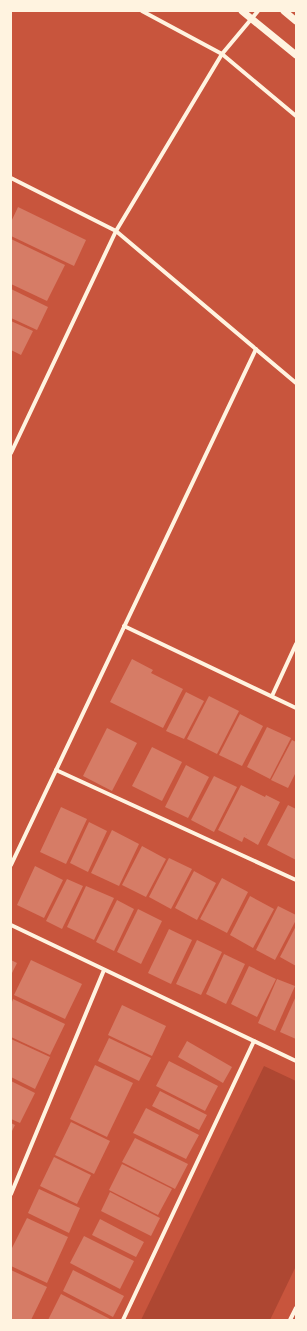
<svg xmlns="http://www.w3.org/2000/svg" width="307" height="1331" font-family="Raleway,sans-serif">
<rect width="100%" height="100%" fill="#c8553d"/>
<path fill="#ae4732" d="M264,1066L296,1081V1266L270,1320H141Z"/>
<g fill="#d67c66">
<path d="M18,207L86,240L74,266L11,236V222Z"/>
<path d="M11,239L65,265L47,301L11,284Z"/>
<path d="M11,289L48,307L37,330L11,318Z"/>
<path d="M11,321L33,331L21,355L11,350Z"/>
<path d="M132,659L153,670L151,673L183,689L163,728L110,702Z"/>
<path d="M186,692L204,701L184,739L166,731Z"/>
<path d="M209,696L239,711L217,754L187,739Z"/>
<path d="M240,714L263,726L242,766L219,755Z"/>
<path d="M267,727L291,738L270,779L247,767Z"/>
<path d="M107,728L137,743L112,791L83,776Z"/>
<path d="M292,740L296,742V772L288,788L271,780Z"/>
<path d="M152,747L182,762L162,801L132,786Z"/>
<path d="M186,765L209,777L188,818L165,807Z"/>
<path d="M214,776L237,787L214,832L191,820Z"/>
<path d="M241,785L265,797L246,835L266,795L280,802L258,845L244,837L242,842L218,830Z"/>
<path d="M288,805L296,809V860L267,845Z"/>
<path d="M61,807L87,819L66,864L40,852Z"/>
<path d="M89,822L107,831L88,872L70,863Z"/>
<path d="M112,830L139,844L119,886L91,873Z"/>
<path d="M142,846L166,859L146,897L122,885Z"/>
<path d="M169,858L192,869L171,909L149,897Z"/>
<path d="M35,866L63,880L44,918L17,905Z"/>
<path d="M194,871L216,883L197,920L175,908Z"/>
<path d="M222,878L248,892L227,933L200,919Z"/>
<path d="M67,879L83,886L62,929L46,921Z"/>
<path d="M86,886L114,898L94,940L67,927Z"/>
<path d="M250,896L274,909L253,948L230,935Z"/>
<path d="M117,900L134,909L114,951L96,942Z"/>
<path d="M278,906L296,915V920L275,960L256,950Z"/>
<path d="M138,909L162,921L141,964L117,952Z"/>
<path d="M296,926V966L280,957Z"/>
<path d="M169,929L192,940L171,984L148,973Z"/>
<path d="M197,940L222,952L201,995L176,984Z"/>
<path d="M224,954L245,964L226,1004L206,994Z"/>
<path d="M11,960L17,963L11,975Z"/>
<path d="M31,960L82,984L65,1019L14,995Z"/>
<path d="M249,966L276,979L257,1017L231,1004Z"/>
<path d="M277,979L295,986L275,1031L258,1023Z"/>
<path d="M296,996V1039L280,1032Z"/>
<path d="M13,999L65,1024L50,1055L11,1037V1005Z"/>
<path d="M122,1005L166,1026L152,1056L108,1035Z"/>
<path d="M109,1038L151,1058L139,1081L98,1061Z"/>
<path d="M11,1039L50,1057L35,1089L11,1077Z"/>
<path d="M187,1041L232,1067L223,1083L178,1057Z"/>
<path d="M169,1061L218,1086L205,1111L156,1086Z"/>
<path d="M95,1065L133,1083L107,1137L70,1119Z"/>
<path d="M11,1081L35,1093L20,1123L11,1119Z"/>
<path d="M160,1091L207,1115L199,1130L152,1106Z"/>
<path d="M146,1108L199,1135L186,1159L133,1133Z"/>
<path d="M71,1122L110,1141L94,1174L55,1155Z"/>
<path d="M11,1123L15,1125L11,1133Z"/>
<path d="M135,1138L188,1164L175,1189L122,1162Z"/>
<path d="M54,1157L91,1175L77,1204L40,1186Z"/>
<path d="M122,1164L172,1189L158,1215L109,1190Z"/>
<path d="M39,1189L80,1208L69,1233L28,1213Z"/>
<path d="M110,1192L160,1218L151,1236L101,1211Z"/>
<path d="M27,1218L68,1237L47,1283L11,1266V1250Z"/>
<path d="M100,1219L144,1242L136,1257L92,1235Z"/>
<path d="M84,1236L134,1261L120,1289L70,1263Z"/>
<path d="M11,1270L47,1287L31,1320H11Z"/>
<path d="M73,1270L124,1296L113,1317L63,1291Z"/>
<path d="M61,1294L112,1320H48Z"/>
</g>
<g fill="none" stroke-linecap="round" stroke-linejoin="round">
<g stroke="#fff3e0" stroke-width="4">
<path d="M142,11L222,54L296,116"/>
<path d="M11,178L116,231L296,383"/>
<path d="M11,453L116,231L222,54L258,11"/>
<path d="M124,626L296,708"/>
<path d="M272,696L296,644"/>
<path d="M56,770L296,880"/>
<path d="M11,865L256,349"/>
<path d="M11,925L296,1061"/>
<path d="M11,1194L104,970"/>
<path d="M123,1320L254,1041"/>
<path d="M290,1320L296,1308"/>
</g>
<g stroke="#fff3e0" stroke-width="7">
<path d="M242,11L296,55"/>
<path d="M284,11L296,21"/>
</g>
</g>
<rect width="307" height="1331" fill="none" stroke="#fff3e0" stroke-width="24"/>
</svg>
